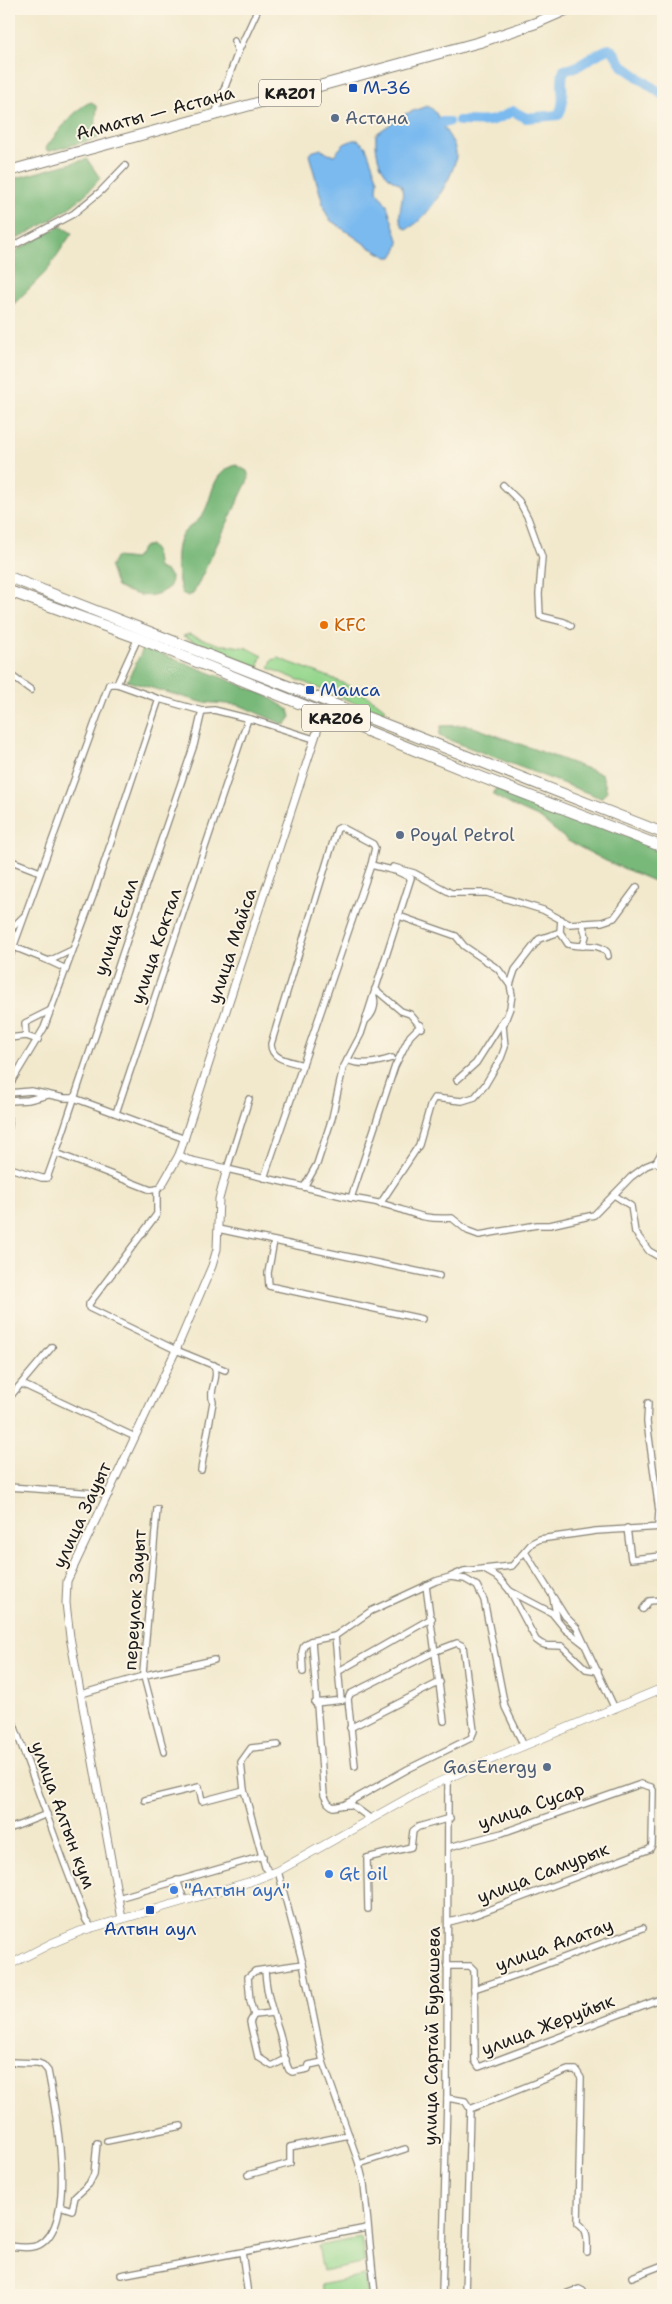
<svg xmlns="http://www.w3.org/2000/svg" width="672" height="2304" font-family="'Shantell Sans',sans-serif">
<rect width="100%" height="100%" fill="#fcf5e5"/>
<filter id="ink" filterUnits="userSpaceOnUse"><feTurbulence type="fractalNoise" baseFrequency=".02" numOctaves="2"/><feDisplacementMap in="SourceGraphic" scale="10" xChannelSelector="R" yChannelSelector="G"/><feConvolveMatrix kernelMatrix="1 2 1 2 8 2 1 2 1" color-interpolation-filters="sRGB"/></filter>
<filter id="wash" filterUnits="userSpaceOnUse"><feTurbulence type="fractalNoise" baseFrequency=".0096" numOctaves="4" result="noise"/><feDisplacementMap in="SourceGraphic" scale="20" xChannelSelector="R" yChannelSelector="G"/><feGaussianBlur stdDeviation="1.12" result="paint"/><feColorMatrix in="noise" values="0 0 0 0 0 0 0 0 0 0 0 0 0 0 0 0 0 1.4 0 .05"/><feComposite in="paint" operator="in"/></filter>
<g filter="url(#wash)">
<rect width="100%" height="100%" fill="#f2e9cd"/>
<g fill="#96d78e" stroke="#597a55">
<path d="M189,634L221,645H229L247,648L263,656L260,659L259,668L183,636Z"/>
<path d="M278,658C314,672 355,683 385,709L382,714L269,668L272,660Z"/>
<path d="M361,2238L365,2262L323,2271L318,2246Z"/>
<path d="M364,2276L368,2295H323L321,2285Z"/>
</g>
<g fill="#78b879" stroke="#4a6a4a">
<path d="M92,102L97,107L95,132L99,138L50,151L46,150L47,146C57,134 77,105 92,102Z"/>
<path d="M87,159L100,178C77,208 41,226 9,243V180Z"/>
<path d="M60,226L72,233L46,272L9,309L10,254Z"/>
<path d="M236,465L247,471L249,478L197,586L193,594L188,596L182,593C177,579 174,553 180,539C184,528 195,525 201,517C215,498 208,474 236,465Z"/>
<path d="M150,545L155,551L158,568L166,571L171,577L170,586C153,601 137,596 117,587L110,568L115,557L135,559L143,547Z"/>
<path d="M144,647L264,694L289,710L291,717L285,725L239,705L201,702L127,681Z"/>
<path d="M468,725L602,774L607,791L601,798L439,736L441,726Z"/>
<path d="M497,786L663,850V885L606,861L568,841L540,818L513,806L493,795Z"/>
</g>
<g fill="#7abaef" stroke="#4b6b86">
<path d="M427,106C434,108 438,116 441,123C446,132 456,144 456,154C457,173 424,225 406,229C393,220 405,200 402,188C401,182 394,182 390,178C378,168 375,149 376,134L405,114Z"/>
<path d="M353,140H358L366,147L378,180L377,191L387,205L399,243L397,249L392,257H387L369,247L330,220L325,211L309,155L311,152L321,149L328,154L334,155L344,144Z"/>
</g>
<g fill="none" stroke-linecap="round" stroke-linejoin="round">
<g stroke="#7abaef" stroke-width="10">
<path d="M459,121C486,121 488,125 513,111L526,118L558,115C568,101 558,86 564,70C581,69 592,54 609,49L613,51L623,66L663,95"/>
<path d="M441,122H448"/>
</g>
</g>
</g>
<g filter="url(#ink)">
<g fill="none" stroke-linecap="round" stroke-linejoin="round">
<g stroke="#878274" stroke-width="8">
<g id="minor">
<path d="M234,41L238,52"/>
<path d="M215,114L238,52L258,9"/>
<path d="M9,248L73,214L101,191L125,166"/>
<path d="M503,485L519,501L528,518L542,557L539,594L540,616L564,622L571,626"/>
<path d="M9,674L31,690"/>
<path d="M117,684L138,638"/>
<path d="M9,860L40,872"/>
<path d="M393,867L414,873L451,893H487L543,910L569,924L602,922L614,918L637,887"/>
<path d="M399,916L456,936L464,946L498,969L510,985"/>
<path d="M582,923L586,936L583,946"/>
<path d="M9,931L23,917"/>
<path d="M560,932L568,944C581,949 596,941 607,952L608,956"/>
<path d="M9,945L49,961L72,950"/>
<path d="M9,959L109,684H117L159,699L202,711L214,710L254,720L314,739"/>
<path d="M49,961L66,969"/>
<path d="M375,989L401,1011L410,1014L422,1028"/>
<path d="M365,1021C373,1015 376,1006 374,997"/>
<path d="M26,1036L25,1023L51,1010"/>
<path d="M9,1038L26,1036L38,1040"/>
<path d="M347,1060C362,1066 376,1063 392,1058"/>
<path d="M457,1080L476,1063L504,1019"/>
<path d="M9,1086L44,1028L93,896L159,699"/>
<path d="M9,1093L31,1091L64,1098H74L185,1139"/>
<path d="M249,1099L227,1169L351,1198L395,1066L410,1036L421,1025"/>
<path d="M9,1101L28,1100L48,1095"/>
<path d="M116,1113L248,719"/>
<path d="M9,1120V1126"/>
<path d="M56,1153L129,934L194,745L202,711"/>
<path d="M656,1162L663,1150"/>
<path d="M13,1169L42,1178H47L56,1153L151,1190L158,1189"/>
<path d="M264,1178C300,1074 335,969 371,865L375,848L373,844L341,827L337,829L271,1044C271,1060 290,1061 303,1065"/>
<path d="M304,1187L317,1164L332,1118L343,1068L361,1034L411,878L396,871L371,865"/>
<path d="M157,1189V1214L89,1304V1308L176,1350L225,1370"/>
<path d="M614,1195L631,1206L635,1232L649,1251L663,1259"/>
<path d="M351,1198C364,1200 378,1202 390,1206C415,1214 424,1220 452,1218L468,1231L479,1235L537,1225H550L594,1215L631,1177L646,1166L656,1162L663,1168"/>
<path d="M380,1204L419,1145L431,1103L434,1098L462,1101L475,1097L485,1085L501,1058L505,1047L503,1026L510,1008L512,995L510,985L515,970L539,939L560,932L561,919"/>
<path d="M218,1229L439,1276"/>
<path d="M274,1241L268,1273L269,1286L422,1319"/>
<path d="M22,1384L135,1437"/>
<path d="M9,1398L52,1347"/>
<path d="M648,1403L647,1422L659,1511L658,1526"/>
<path d="M201,1470L213,1402C208,1389 220,1379 214,1365"/>
<path d="M9,1487L109,1494"/>
<path d="M157,1509L143,1673L164,1752"/>
<path d="M627,1528L631,1559L663,1556"/>
<path d="M525,1552L565,1616L577,1628L615,1709"/>
<path d="M483,1569L499,1578L510,1591L536,1640C545,1648 551,1645 562,1646L586,1669L598,1671"/>
<path d="M452,1576L464,1571L512,1566L532,1543L540,1539L596,1531L663,1527"/>
<path d="M426,1585L444,1721"/>
<path d="M510,1591L552,1613L565,1629L583,1643"/>
<path d="M553,1598L557,1618"/>
<path d="M643,1609L649,1601L663,1600"/>
<path d="M335,1636L341,1700"/>
<path d="M312,1641L324,1795L328,1803L333,1807L344,1805L408,1769L471,1738L474,1731L463,1646L457,1643L436,1651L350,1694L348,1699L355,1766"/>
<path d="M339,1671L432,1618"/>
<path d="M303,1672L302,1652L304,1645L310,1641L335,1636L371,1611L436,1581L450,1577L465,1579L477,1586L484,1600L505,1707L524,1746"/>
<path d="M81,1694L150,1674L214,1660"/>
<path d="M315,1703L343,1700"/>
<path d="M9,1711L65,1865L86,1920L92,1928"/>
<path d="M350,1728L440,1682"/>
<path d="M145,1800L199,1787L202,1801L244,1790"/>
<path d="M344,1805H352L371,1819"/>
<path d="M9,1829L47,1814"/>
<path d="M278,1871L303,1964L323,2062L359,2164L364,2184L375,2295"/>
<path d="M271,1873L265,1867L244,1790L241,1762L251,1748L278,1745"/>
<path d="M177,1880L184,1900"/>
<path d="M118,1898L263,1856"/>
<path d="M368,1909L367,1858L411,1847L413,1831L418,1827L450,1818"/>
<path d="M449,1922L472,1916L650,1849L652,1845L653,1790L651,1787L641,1784L502,1833L449,1847"/>
<path d="M9,1952L12,1963"/>
<path d="M447,1966H470L474,1970L475,2061L479,2067L663,1998"/>
<path d="M265,1970C266,1992 272,2010 279,2031C283,2044 283,2058 289,2070L292,2072L308,2069L309,2065L323,2062"/>
<path d="M474,1989L528,1971L643,1928"/>
<path d="M254,2015L272,2013"/>
<path d="M286,2059L272,2066L258,2057L250,2022L254,2015L250,2001L248,1977L255,1971L303,1964"/>
<path d="M9,2062L38,2063L43,2065L48,2071C55,2107 79,2224 39,2245C30,2249 18,2247 9,2246"/>
<path d="M447,2098L465,2101L470,2109"/>
<path d="M107,2141L181,2126"/>
<path d="M359,2164L405,2149"/>
<path d="M248,2175L290,2163V2147L349,2135"/>
<path d="M60,2206L72,2210L75,2197L89,2184L94,2174L97,2143"/>
<path d="M242,2252L248,2295"/>
<path d="M121,2275L367,2228"/>
<path d="M632,2277L663,2265"/>
<path d="M442,2295L447,2098L448,1778"/>
<path d="M465,2295L470,2109L568,2070H576L581,2078L578,2223C589,2230 587,2240 587,2252"/>
<path d="M562,2295L579,2289L583,2291L584,2295"/>
</g>
</g>
<g stroke="#878274" stroke-width="9">
<g id="tertiary">
<path d="M162,1185L179,1155L323,713"/>
<path d="M122,1919L70,1637L66,1603L67,1581L176,1350L212,1266L217,1249L219,1199L227,1169L188,1160L179,1155"/>
</g>
</g>
<g stroke="#878274" stroke-width="9">
<path id="secondary" d="M9,1965L50,1944L81,1931L249,1882L278,1871L428,1787L473,1767L663,1688"/>
</g>
<g stroke="#878274" stroke-width="12">
<g id="trunk">
<path d="M9,171L480,42L536,23L568,9"/>
<path d="M9,577L663,833"/>
<path d="M9,591L138,638L481,777L663,847"/>
</g>
</g>
<use href="#minor" stroke="#fff" stroke-width="5.5"/>
<use href="#tertiary" stroke="#fff" stroke-width="7"/>
<use href="#secondary" stroke="#fff" stroke-width="8"/>
<use href="#trunk" stroke="#fff" stroke-width="10"/>
</g>
</g>
<g fill="#1a4fb4" stroke="#fcf5e5" stroke-width="2">
<rect x="348" y="83" width="10" height="10" rx="2.5"/>
<rect x="305" y="685" width="10" height="10" rx="2.5"/>
<rect x="145" y="1905" width="10" height="10" rx="2.5"/>
</g>
<g fill="#5c6f8a" stroke="#fcf5e5" stroke-width="2">
<circle cx="335" cy="118" r="5"/>
<circle cx="400" cy="835" r="5"/>
<circle cx="547" cy="1767" r="5"/>
</g>
<circle fill="#e8710a" stroke="#fcf5e5" stroke-width="2" cx="324" cy="625" r="5"/>
<g fill="#3f7fe0" stroke="#fcf5e5" stroke-width="2">
<circle cx="329" cy="1874" r="5"/>
<circle cx="174" cy="1890" r="5"/>
</g>
<g text-anchor="middle" dominant-baseline="central" stroke-width="4" stroke-linejoin="round" paint-order="stroke">
<g fill="#fcf5e5" stroke="#5f5d58" stroke-width="1">
<rect x="259" y="79.5" width="62" height="27" rx="4"/>
<rect x="302" y="704.5" width="68" height="27" rx="4"/>
</g>
<g font-size="16" font-weight="bold" fill="#1c1c1c">
<text x="290" y="93">KАZ01</text>
<text x="336" y="718">KАZ06</text>
</g>
<g font-size="18" fill="#164399" stroke="#fcf5e5" text-anchor="start">
<text x="363" y="88">М-36</text>
<text x="320" y="690">Маиса</text>
<text x="150" y="1929" text-anchor="middle">Алтын аул</text>
</g>
<g font-size="18" fill="#1c1c1c" stroke="#fcf5e5">
<text transform="translate(155 113) rotate(-15)">Алматы — Астана</text>
<text transform="translate(116 927) rotate(-71)">улица Есил</text>
<text transform="translate(156 946) rotate(-71)">улица Коктал</text>
<text transform="translate(232 946) rotate(-72)">улица Майса</text>
<text transform="translate(82 1515) rotate(-65)">улица Зауыт</text>
<text transform="translate(135 1600) rotate(-86)">переулок Зауыт</text>
<text transform="translate(531 1806) rotate(-19)">улица Сусар</text>
<text transform="translate(63 1815) rotate(70)">улица Алтын кум</text>
<text transform="translate(543 1873) rotate(-21)">улица Самурык</text>
<text transform="translate(554 1945) rotate(-20)">улица Алатау</text>
<text transform="translate(548 2025) rotate(-21)">улица Жеруйык</text>
<text transform="translate(432 2036) rotate(-89)">улица Сартай Бурашева</text>
</g>
<g font-size="18" fill="#4e5e75" stroke="#fcf5e5" text-anchor="start">
<text x="345" y="118">Астана</text>
<text x="410" y="835">Poyal Petrol</text>
<text x="537" y="1767" text-anchor="end">GasEnergy</text>
</g>
<g font-size="18" fill="#c56008" stroke="#fcf5e5" text-anchor="start">
<text x="334" y="625">KFC</text>
</g>
<g font-size="18" fill="#366cbe" stroke="#fcf5e5" text-anchor="start">
<text x="339" y="1874">Gt oil</text>
<text x="184" y="1890">"Алтын аул"</text>
</g>
</g>
<rect width="672" height="2304" fill="none" stroke="#fcf5e5" stroke-width="30"/>
</svg>
